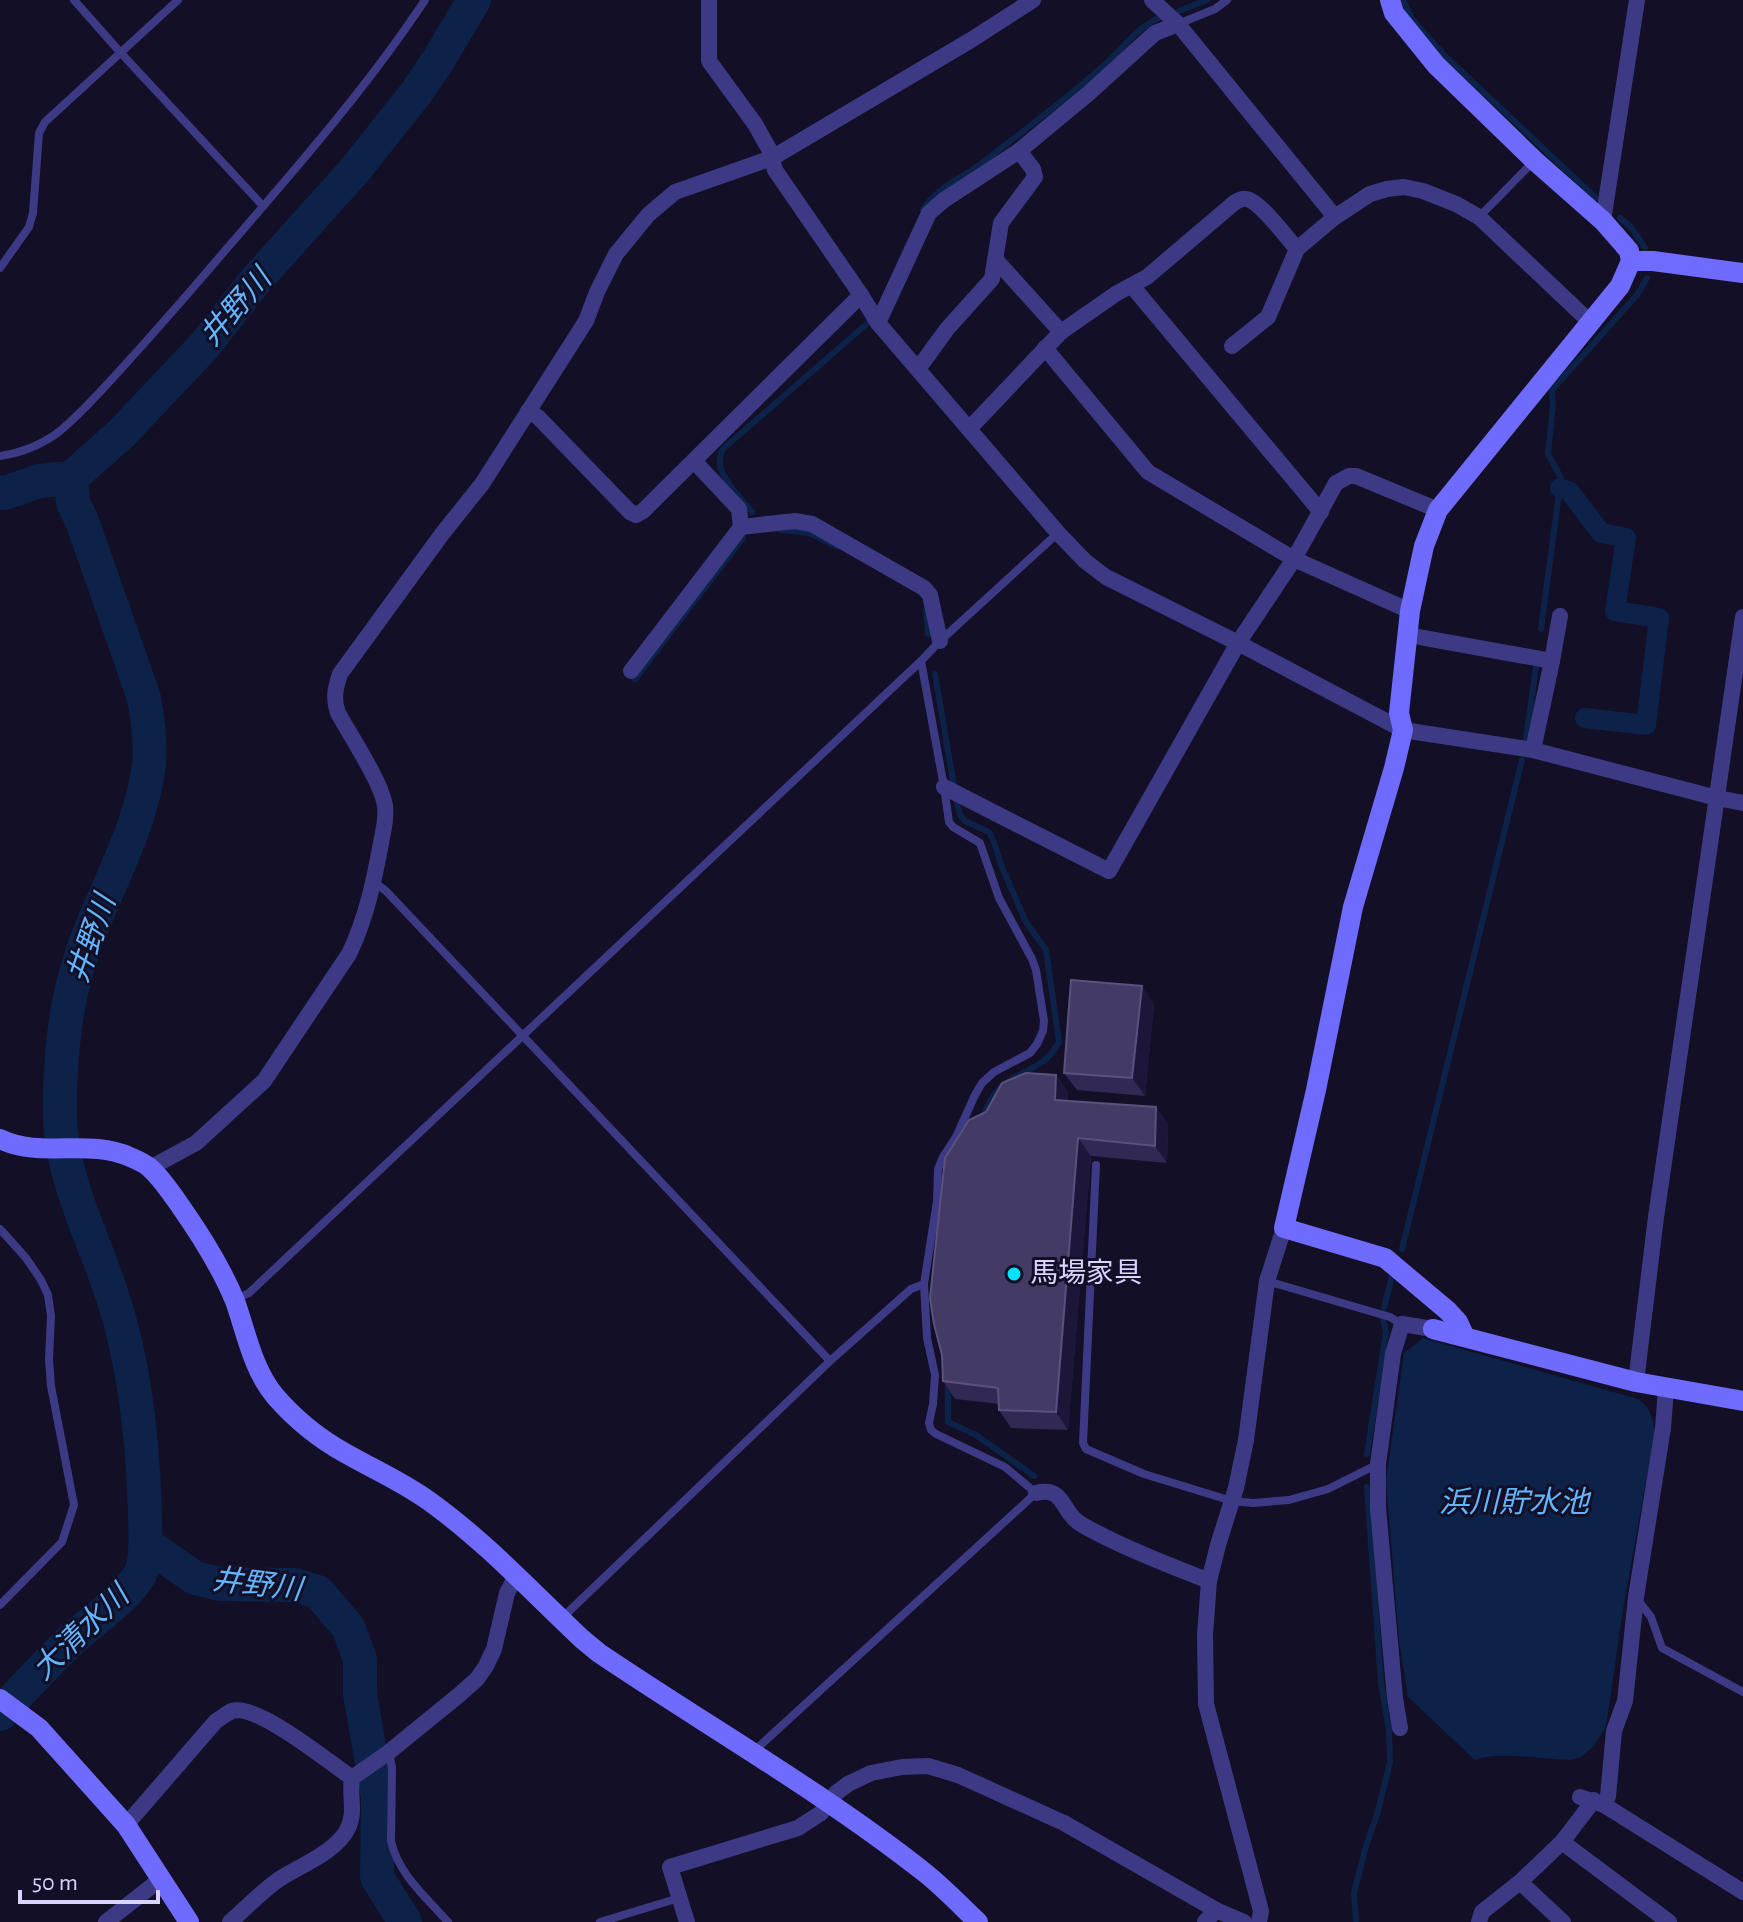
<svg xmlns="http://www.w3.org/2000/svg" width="1743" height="1922" font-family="'Alegreya Sans','Noto Sans JP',sans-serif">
<rect width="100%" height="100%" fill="#130f26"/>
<path fill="#0c2248" d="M1423,1338L1638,1399C1649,1406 1653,1417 1655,1431L1623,1610L1606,1727L1594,1746L1581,1757L1570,1760C1544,1759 1497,1751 1475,1760L1408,1697L1399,1641L1386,1481L1404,1353Z"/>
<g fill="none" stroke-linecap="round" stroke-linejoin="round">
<g stroke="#0c2248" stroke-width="6">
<path d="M1403,0L1413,20L1445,56L1596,198"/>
<path d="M1179,11L1207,0"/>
<path d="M923,210C936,187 966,176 986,160C1025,129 1066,100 1103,66C1121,51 1137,27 1159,18"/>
<path d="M1620,218L1631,227L1645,248"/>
<path d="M752,512C739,495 710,471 723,449L869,322"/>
<path d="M781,530L809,533L838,547"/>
<path d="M926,609L928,634"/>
<path d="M1541,629L1561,478L1548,454L1553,405L1552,390L1637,295L1647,278"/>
<path d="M935,674L954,786"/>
<path d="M635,679L743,538"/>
<path d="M1526,738L1536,667"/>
<path d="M957,803L960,815L965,821L989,832L994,842L1001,865L1026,922L1046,950L1059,1042C1043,1072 1021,1068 1000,1088C990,1097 986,1109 981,1121"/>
<path d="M1402,1249L1522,760"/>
<path d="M1384,1308L1392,1276"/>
<path d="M948,1383V1422L976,1435L1034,1476"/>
<path d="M1367,1454L1386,1332L1383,1319"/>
<path d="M1356,1922L1354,1893L1366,1846L1377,1815L1390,1762L1389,1730L1381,1683L1367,1487"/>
</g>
<path stroke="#0c2248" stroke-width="20" d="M1560,488L1570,492L1601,533L1626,538L1615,611L1659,618L1646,725L1585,718"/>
<g stroke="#0c2248" stroke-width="34">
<path d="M71,478L121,434L204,346L256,280L354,171L416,93L439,59L474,0"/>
<path d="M0,492L5,493L39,481L71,478"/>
<path d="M146,1544L195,1578L220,1584L294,1585L318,1592L348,1627L360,1659V1694L378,1797L377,1877L405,1922"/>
<path d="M0,1714C22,1690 44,1666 67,1644C87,1624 135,1593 143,1567C147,1550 145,1530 145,1513C143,1442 135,1365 113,1298C94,1238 63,1183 60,1119C59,1078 63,1021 74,981C92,907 140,841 149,764C151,742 148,720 144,698L82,521L73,503L71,478"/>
</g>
<g stroke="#3d3a85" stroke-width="8">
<path d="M74,0L120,52L263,206"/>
<path d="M1178,24L1215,9L1227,0"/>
<path d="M1479,217L1534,161"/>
<path d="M0,268L29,227L33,213L39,133L45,122L178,0"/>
<path d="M0,456C21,453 39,446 56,434C77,418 94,398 112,379C144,344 174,310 205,274C281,185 360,98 425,0"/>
<path d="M374,882L386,891L830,1361"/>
<path d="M1096,1165L1083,1443L1086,1449L1144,1474L1232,1501L1253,1503L1289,1500L1328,1489L1378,1464"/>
<path d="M0,1229L26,1258L41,1280L48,1295L51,1316L49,1359L51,1386L74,1505L62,1542L0,1605"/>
<path d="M1267,1281L1390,1317L1402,1324"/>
<path d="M234,1300L249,1293L921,661L940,641L1058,533"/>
<path d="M1637,1599L1651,1617L1662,1648L1743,1692"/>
<path d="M561,1619L830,1361L911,1289L924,1284"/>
<path d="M389,1752L392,1768L391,1841C398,1874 427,1898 448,1922"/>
<path d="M753,1752L1036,1493L1005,1467L936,1434L931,1430L929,1423L933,1404L935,1375L927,1338L924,1284L937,1201L938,1169L943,1157L956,1137L975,1095L982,1083L994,1072L1030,1053L1037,1044L1043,1031L1044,1021L1036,970L1032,959L999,898L980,843L953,827L949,822L944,787L921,661"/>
<path d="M600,1922L679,1898"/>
</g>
<g stroke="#3d3a85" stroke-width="16">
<path d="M709,0V61L755,124L769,149L775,170L861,295L878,323L1058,533L1085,561L1106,577L1238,643L1403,730L1533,750L1717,798L1743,803"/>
<path d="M1152,0L1178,24L1335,217"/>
<path d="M1603,221L1637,0"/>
<path d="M996,260L1061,332"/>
<path d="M1132,286L1321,512"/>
<path d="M878,323L929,213L944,200L1019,151L1089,93L1155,33L1178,24"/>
<path d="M1232,346L1268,317L1297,249L1335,217L1370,194L1387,189L1404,187L1423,191L1456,204L1479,217L1591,323"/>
<path d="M1045,348L1148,472L1294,559L1410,611"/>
<path d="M918,369L947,329L992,279L1001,223L1035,177L1033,169L1019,151"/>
<path d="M528,411L538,417L630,512L636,515L643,511L861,295"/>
<path d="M969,429L1061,332L1117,293L1147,277L1234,203C1238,201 1241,198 1246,199C1259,200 1287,238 1297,249"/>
<path d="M741,527L795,521L812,524L924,588L930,595L940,641"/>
<path d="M1408,635L1552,661"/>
<path d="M631,671L741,527L739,509L694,461"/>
<path d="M1533,750L1552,661L1560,616"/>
<path d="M944,787L1109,871L1238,643L1294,559L1336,483L1349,476H1356L1438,510"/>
<path d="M150,1168L196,1143L264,1081L349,954C366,919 374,881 381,843C383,831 387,818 385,806C382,783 350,735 338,713C333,699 335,689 340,674L442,534L482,484L586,321L597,292L616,254L648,215L675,192L772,158L971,40L1033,0"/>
<path d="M1636,1382L1656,1217L1743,617"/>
<path d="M1036,1493C1064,1486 1061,1510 1078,1522C1086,1528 1096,1532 1105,1537C1139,1554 1174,1567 1209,1581"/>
<path d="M1400,1728L1395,1698L1378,1508V1464L1393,1354L1402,1324L1433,1329"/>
<path d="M1580,1797L1604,1805L1743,1892"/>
<path d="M1604,1805L1608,1796L1614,1731L1625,1701L1636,1597L1663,1428L1666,1389"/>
<path d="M126,1825L216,1721C221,1718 227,1713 232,1711C257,1703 330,1763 352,1778"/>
<path d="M1562,1842L1669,1922"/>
<path d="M1520,1882L1563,1922"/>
<path d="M106,1922L162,1878"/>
<path d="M230,1922C246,1908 261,1892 278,1880C299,1866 337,1852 348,1828C356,1812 349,1795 352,1778L389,1752L459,1695L477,1679L486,1666L494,1649L507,1593L516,1576"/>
<path d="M687,1922L670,1867L798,1828L821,1813L836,1793L848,1784L871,1773L902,1767L928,1766L958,1775L1064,1823L1216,1910L1244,1922"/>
<path d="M1205,1922L1216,1910"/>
<path d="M1259,1922L1261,1911L1206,1704L1205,1635L1209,1581L1218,1545L1236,1488L1246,1440L1267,1281L1284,1228"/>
<path d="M1479,1922L1482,1912L1520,1882L1562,1842L1594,1800"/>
</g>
<g stroke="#6f6bff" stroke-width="20">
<path d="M1390,0L1394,13L1436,65L1535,161L1603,221L1624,245L1629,251L1631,261L1620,286L1438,510L1424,546L1410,611L1399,713L1403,730L1394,768L1353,907L1316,1090L1284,1228L1385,1258L1448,1311L1458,1322L1465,1337"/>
<path d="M1631,261H1653L1743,273"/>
<path d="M0,1139C41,1159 88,1138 130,1157C137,1160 145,1163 151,1169C162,1179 172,1194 181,1207C202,1237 221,1267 235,1301C246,1332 253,1370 275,1396C294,1418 318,1438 345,1453C373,1469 403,1482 429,1501C485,1541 532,1592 582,1639L599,1653C707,1726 821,1791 924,1872C943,1887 960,1905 978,1922"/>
<path d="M1433,1329L1636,1382L1743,1401"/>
<path d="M0,1699L39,1728L126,1825L189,1922"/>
</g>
</g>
<g fill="#312854">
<path d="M1154,1004L1145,1096L1077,1090L1064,1073Z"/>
<path d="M1056,1075L1068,1092V1101L1156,1107L1168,1124L1167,1163L1091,1156L1068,1430L1011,1428L999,1410V1404L955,1399L943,1381L986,1112Z"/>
</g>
<g fill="#1d163a">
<path d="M1142,986L1154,1004L1145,1096L1132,1078Z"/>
<path d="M1056,1075L1068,1092V1117L1055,1100Z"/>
<path d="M1156,1107L1168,1124L1167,1163L1155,1146Z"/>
<path d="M1078,1138L1091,1156L1068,1430L1056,1412Z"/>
</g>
<g fill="#433a66" stroke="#5a527e" stroke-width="2">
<path d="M1071,980L1142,986L1132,1078L1064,1073Z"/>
<path d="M1026,1073L1056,1075L1055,1100L1156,1107L1155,1146L1078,1138L1056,1412L999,1410L998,1388L943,1381L942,1355L934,1324L930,1298L945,1158L969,1120L986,1112L1002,1083Z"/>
</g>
<circle fill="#00e5ff" stroke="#130f26" stroke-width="3" cx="1014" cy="1274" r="8"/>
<g text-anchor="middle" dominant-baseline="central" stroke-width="6" stroke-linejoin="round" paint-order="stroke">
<g font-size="28" fill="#d9d4ff" stroke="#130f26" text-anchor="start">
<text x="1030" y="1274">馬場家具</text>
</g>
<g font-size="30" font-style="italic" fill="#62b6ff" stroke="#130f26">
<text transform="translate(236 308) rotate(-49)">井野川</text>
<text transform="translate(92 939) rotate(-71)">井野川</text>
<text x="1514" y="1503">浜川貯水池</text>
<text transform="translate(257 1585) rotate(7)">井野川</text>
<text transform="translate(81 1633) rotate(-44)">大清水川</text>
</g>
</g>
<path d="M20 1890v12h138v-12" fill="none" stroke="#d9d4ff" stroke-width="4"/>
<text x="32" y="1890" font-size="24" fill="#d9d4ff" stroke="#130f26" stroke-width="6" paint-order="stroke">50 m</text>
</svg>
